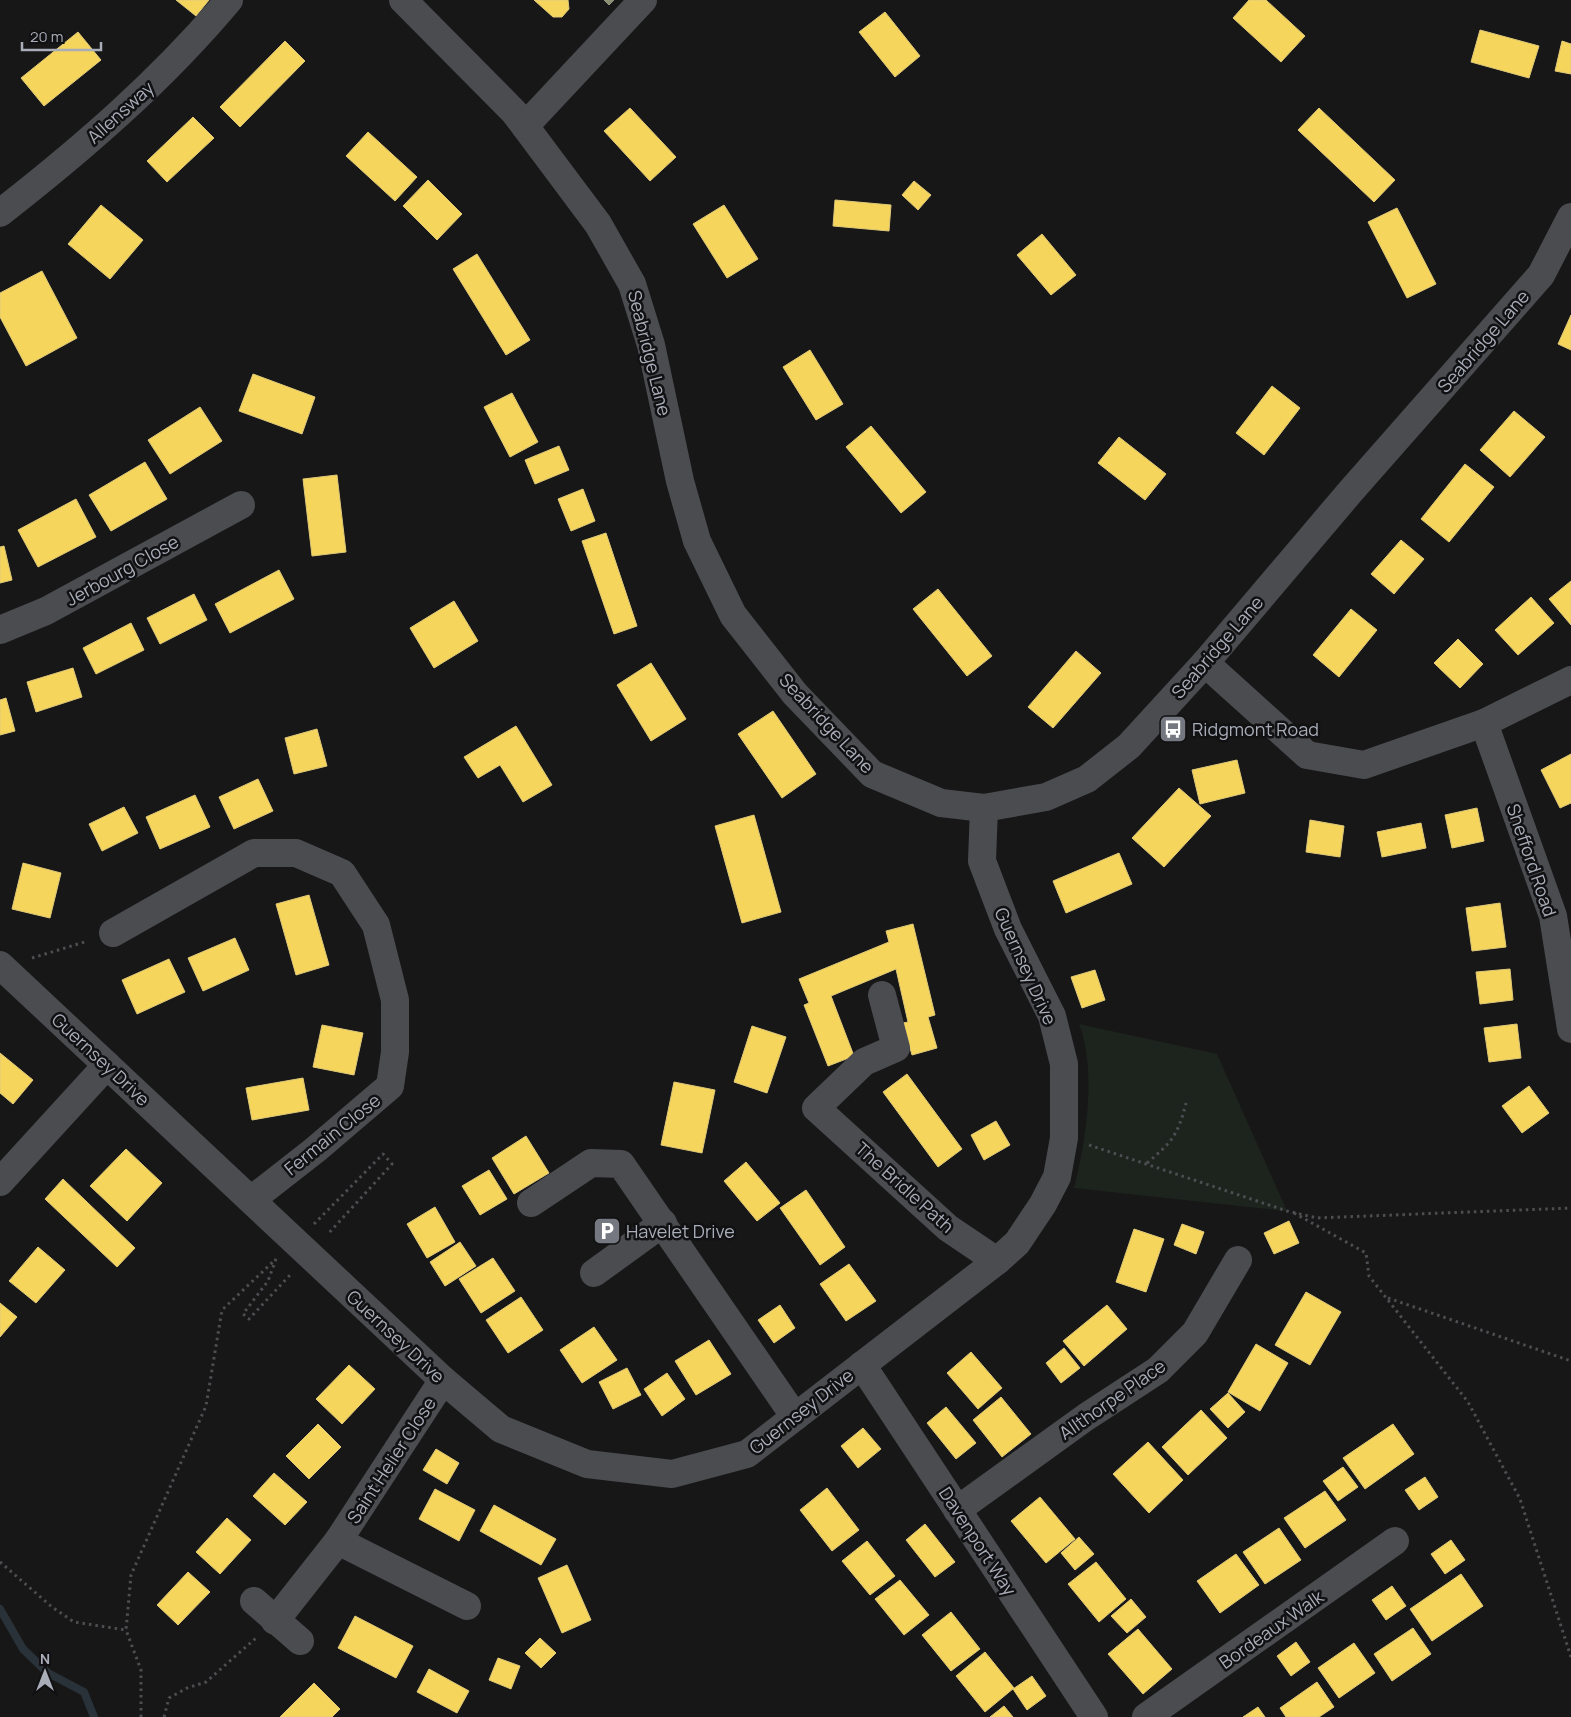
<svg xmlns="http://www.w3.org/2000/svg" width="1571" height="1717" font-family="Manrope,sans-serif">
<rect width="100%" height="100%" fill="#171717"/>
<path fill="#1d241e" d="M1079,1024L1217,1054L1287,1211L1074,1188C1086,1142 1097,1069 1079,1024Z"/>
<g fill="#f6d55c" stroke="#dfc978">
<path d="M176,0H209L196,16Z"/>
<path d="M534,0H568L569,9L562,17H553Z"/>
<path d="M1249,0H1266L1305,36L1281,62L1233,18Z"/>
<path d="M885,12L920,56L895,77L859,32Z"/>
<path d="M1480,30L1539,46L1529,78L1471,62Z"/>
<path d="M78,32L101,60L44,106L21,78Z"/>
<path d="M285,41L305,61L240,127L220,107Z"/>
<path d="M1562,41L1571,44V74L1555,71Z"/>
<path d="M630,108L676,157L650,181L604,131Z"/>
<path d="M1319,108L1395,180L1374,202L1298,130Z"/>
<path d="M193,117L214,138L167,182L147,161Z"/>
<path d="M368,132L417,177L395,201L346,156Z"/>
<path d="M428,180L462,214L437,240L403,206Z"/>
<path d="M914,181L931,195L918,210L902,195Z"/>
<path d="M835,200L891,205L889,231L833,226Z"/>
<path d="M101,205L143,240L110,279L68,244Z"/>
<path d="M724,205L758,259L727,278L693,224Z"/>
<path d="M1397,208L1436,284L1407,298L1368,222Z"/>
<path d="M1042,234L1076,275L1051,295L1017,255Z"/>
<path d="M477,254L530,340L506,355L453,269Z"/>
<path d="M42,271L77,338L26,366L0,317V293Z"/>
<path d="M1571,315V350L1558,344Z"/>
<path d="M810,350L843,404L816,420L783,367Z"/>
<path d="M253,374L315,397L302,434L239,411Z"/>
<path d="M1272,386L1300,408L1264,455L1236,433Z"/>
<path d="M512,393L538,442L510,457L484,407Z"/>
<path d="M200,407L222,441L170,474L148,440Z"/>
<path d="M1514,411L1545,437L1510,477L1480,450Z"/>
<path d="M871,426L926,492L901,513L846,447Z"/>
<path d="M1119,437L1166,474L1145,500L1098,463Z"/>
<path d="M559,446L569,470L535,484L525,460Z"/>
<path d="M145,462L167,499L111,531L89,495Z"/>
<path d="M1465,464L1494,487L1449,542L1421,519Z"/>
<path d="M337,475L346,552L312,556L303,479Z"/>
<path d="M583,489L595,521L571,531L558,499Z"/>
<path d="M76,499L96,537L38,567L18,530Z"/>
<path d="M606,533L637,626L614,634L582,541Z"/>
<path d="M1401,540L1424,559L1394,594L1371,574Z"/>
<path d="M4,546L12,580L0,583V547Z"/>
<path d="M279,570L294,599L230,633L215,604Z"/>
<path d="M1571,581V625L1549,599Z"/>
<path d="M938,589L992,656L967,676L913,609Z"/>
<path d="M194,594L207,620L160,644L147,618Z"/>
<path d="M1531,597L1554,623L1518,655L1495,630Z"/>
<path d="M454,601L478,641L434,668L410,628Z"/>
<path d="M1351,609L1377,630L1339,677L1313,655Z"/>
<path d="M131,623L144,650L96,674L83,648Z"/>
<path d="M1458,639L1483,664L1460,688L1434,663Z"/>
<path d="M1076,651L1101,673L1053,728L1028,707Z"/>
<path d="M651,663L686,719L651,741L617,685Z"/>
<path d="M73,668L82,697L36,712L27,682Z"/>
<path d="M6,698L15,731L0,735V700Z"/>
<path d="M773,711L816,774L782,798L738,734Z"/>
<path d="M516,726L552,785L523,802L500,765L478,778L464,757Z"/>
<path d="M317,729L327,766L294,774L285,738Z"/>
<path d="M1571,754V803L1560,808L1541,770Z"/>
<path d="M1237,760L1245,793L1200,804L1192,770Z"/>
<path d="M258,779L273,811L234,829L219,797Z"/>
<path d="M1179,788L1211,816L1164,867L1132,838Z"/>
<path d="M195,795L210,827L160,849L146,817Z"/>
<path d="M124,807L138,833L102,851L89,824Z"/>
<path d="M1477,808L1484,841L1452,848L1445,815Z"/>
<path d="M754,815L781,912L742,923L715,826Z"/>
<path d="M1310,820L1344,826L1340,857L1306,852Z"/>
<path d="M1421,823L1426,848L1382,857L1377,832Z"/>
<path d="M1119,853L1132,884L1066,913L1053,881Z"/>
<path d="M23,863L61,873L50,918L12,909Z"/>
<path d="M309,895L329,965L296,975L276,904Z"/>
<path d="M1500,903L1506,947L1472,951L1466,908Z"/>
<path d="M913,924L935,1015L928,1017L937,1048L912,1055L903,1023L908,1022L896,969L831,996L854,1056L828,1066L804,1005L809,1003L799,979L889,942L886,931Z"/>
<path d="M235,938L249,970L203,991L188,958Z"/>
<path d="M169,959L185,992L137,1014L122,980Z"/>
<path d="M1510,969L1513,1000L1480,1004L1476,972Z"/>
<path d="M1095,970L1105,1000L1082,1008L1071,977Z"/>
<path d="M1517,1024L1521,1058L1489,1062L1484,1028Z"/>
<path d="M322,1025L363,1033L354,1075L313,1067Z"/>
<path d="M752,1026L786,1037L767,1093L734,1082Z"/>
<path d="M0,1053L33,1080L13,1104L0,1093Z"/>
<path d="M907,1074L962,1149L938,1167L883,1092Z"/>
<path d="M303,1078L309,1110L252,1120L246,1088Z"/>
<path d="M674,1082L715,1090L702,1153L661,1145Z"/>
<path d="M1529,1086L1549,1113L1522,1133L1502,1106Z"/>
<path d="M996,1121L1010,1145L984,1160L971,1135Z"/>
<path d="M526,1136L549,1173L514,1194L492,1158Z"/>
<path d="M126,1149L162,1183L127,1221L90,1186Z"/>
<path d="M746,1162L780,1203L757,1221L724,1181Z"/>
<path d="M489,1170L507,1199L480,1215L462,1186Z"/>
<path d="M63,1179L135,1248L117,1267L45,1199Z"/>
<path d="M806,1190L845,1247L820,1265L780,1208Z"/>
<path d="M435,1207L455,1242L427,1258L407,1224Z"/>
<path d="M1289,1221L1299,1243L1274,1254L1264,1233Z"/>
<path d="M1182,1224L1204,1232L1196,1254L1174,1245Z"/>
<path d="M1134,1229L1164,1239L1146,1292L1116,1282Z"/>
<path d="M460,1242L476,1266L445,1286L430,1262Z"/>
<path d="M38,1247L65,1270L36,1303L9,1281Z"/>
<path d="M493,1258L515,1291L481,1313L459,1279Z"/>
<path d="M849,1264L876,1301L846,1321L820,1284Z"/>
<path d="M1306,1292L1341,1312L1310,1365L1275,1345Z"/>
<path d="M521,1297L543,1330L508,1353L486,1320Z"/>
<path d="M0,1303L17,1317L0,1337Z"/>
<path d="M780,1305L795,1328L774,1343L758,1320Z"/>
<path d="M1107,1305L1127,1329L1084,1366L1063,1341Z"/>
<path d="M594,1327L617,1360L582,1383L560,1350Z"/>
<path d="M709,1340L731,1374L696,1395L675,1361Z"/>
<path d="M1256,1344L1288,1363L1260,1411L1228,1392Z"/>
<path d="M1064,1348L1080,1368L1061,1383L1046,1363Z"/>
<path d="M971,1352L1002,1388L978,1409L947,1373Z"/>
<path d="M349,1365L375,1389L342,1424L316,1399Z"/>
<path d="M627,1368L641,1395L613,1409L599,1382Z"/>
<path d="M667,1373L685,1399L662,1416L644,1389Z"/>
<path d="M1228,1393L1245,1412L1228,1428L1210,1409Z"/>
<path d="M1001,1397L1031,1434L1002,1457L973,1420Z"/>
<path d="M946,1407L976,1443L956,1459L927,1423Z"/>
<path d="M1201,1410L1227,1438L1188,1475L1162,1447Z"/>
<path d="M318,1424L341,1447L309,1479L286,1456Z"/>
<path d="M1393,1424L1414,1454L1365,1489L1343,1458Z"/>
<path d="M863,1428L881,1449L858,1468L841,1446Z"/>
<path d="M1148,1442L1183,1480L1149,1513L1113,1474Z"/>
<path d="M436,1449L459,1463L447,1484L423,1470Z"/>
<path d="M1343,1467L1358,1487L1338,1501L1323,1481Z"/>
<path d="M274,1473L307,1502L285,1525L253,1496Z"/>
<path d="M1425,1477L1438,1497L1419,1510L1405,1490Z"/>
<path d="M827,1488L859,1530L832,1551L800,1510Z"/>
<path d="M435,1489L475,1510L459,1541L419,1519Z"/>
<path d="M1325,1491L1346,1520L1305,1548L1284,1518Z"/>
<path d="M1040,1497L1075,1539L1046,1563L1011,1521Z"/>
<path d="M494,1505L556,1539L541,1565L480,1531Z"/>
<path d="M227,1518L251,1540L220,1574L196,1552Z"/>
<path d="M925,1524L955,1562L935,1577L906,1540Z"/>
<path d="M1279,1528L1301,1560L1265,1584L1243,1552Z"/>
<path d="M1079,1537L1094,1554L1075,1570L1061,1553Z"/>
<path d="M1451,1540L1465,1560L1445,1574L1431,1554Z"/>
<path d="M867,1541L895,1576L870,1595L842,1561Z"/>
<path d="M1236,1554L1259,1585L1220,1613L1197,1581Z"/>
<path d="M1096,1562L1126,1599L1099,1622L1068,1584Z"/>
<path d="M567,1565L591,1620L562,1633L538,1578Z"/>
<path d="M188,1572L210,1592L178,1625L157,1605Z"/>
<path d="M1461,1574L1483,1606L1432,1641L1410,1609Z"/>
<path d="M900,1580L929,1615L904,1635L875,1599Z"/>
<path d="M1392,1586L1406,1606L1386,1620L1372,1600Z"/>
<path d="M1131,1599L1146,1617L1127,1633L1111,1616Z"/>
<path d="M951,1612L980,1649L951,1671L922,1635Z"/>
<path d="M355,1616L413,1646L396,1678L338,1648Z"/>
<path d="M1413,1628L1431,1654L1392,1681L1374,1654Z"/>
<path d="M1138,1629L1172,1669L1143,1694L1108,1654Z"/>
<path d="M540,1638L556,1653L541,1668L525,1653Z"/>
<path d="M1296,1642L1310,1662L1291,1676L1277,1656Z"/>
<path d="M1354,1643L1375,1673L1339,1698L1318,1668Z"/>
<path d="M985,1652L1014,1688L985,1712L956,1676Z"/>
<path d="M498,1658L520,1666L511,1689L489,1680Z"/>
<path d="M429,1669L469,1691L457,1713L417,1692Z"/>
<path d="M1032,1676L1046,1696L1027,1710L1013,1689Z"/>
<path d="M1317,1682L1334,1707L1319,1717H1286L1280,1708Z"/>
<path d="M314,1683L340,1709L332,1717H280Z"/>
<path d="M1004,1706L1013,1717H990Z"/>
<path d="M1258,1707L1265,1717H1243Z"/>
</g>
<path fill="#8c8c6e" stroke="#949684" d="M604,0H614L609,5Z"/>
<g fill="none" stroke-linecap="round" stroke-linejoin="round">
<path stroke="#2a3239" stroke-width="8" d="M0,1609L23,1649L48,1673L84,1692L94,1717"/>
<g stroke="#4d4e52" stroke-width="3" stroke-dasharray="2.5 4" stroke-linecap="butt">
<path d="M32,958L88,941"/>
<path d="M1089,1145L1287,1211L1317,1218L1571,1208"/>
<path d="M1147,1163C1172,1142 1178,1135 1186,1103"/>
<path d="M1294,1213L1366,1253L1369,1276L1468,1402L1520,1499L1571,1657"/>
<path d="M314,1224L383,1154L392,1164L327,1235"/>
<path d="M276,1259L268,1281L243,1314L249,1319L290,1275"/>
<path d="M1388,1298L1571,1361"/>
<path d="M0,1562L52,1607L74,1622L126,1630"/>
<path d="M141,1717V1670L126,1630L131,1575L206,1406L222,1310L276,1259"/>
<path d="M164,1717L169,1698L187,1688L206,1682L256,1638"/>
</g>
<g stroke="#4b4c50" stroke-width="28">
<path d="M403,0L515,113L598,224L632,284L651,345L680,481L697,541L733,615L795,694L872,774L941,803L984,808L1046,797L1087,779L1129,746L1205,663L1350,492L1541,275L1571,217"/>
<path d="M525,126L643,0"/>
<path d="M0,213C82,149 162,80 229,0"/>
<path d="M0,630L46,611L241,505"/>
<path d="M1205,663L1307,755L1364,765L1484,723L1571,680"/>
<path d="M1484,723L1553,916L1571,1029"/>
<path d="M113,933L254,853H296L342,873L376,925L395,1000V1052L390,1086L315,1150L251,1200"/>
<path d="M0,965L443,1380L501,1429L587,1464L672,1474L747,1454L997,1261L1017,1243L1043,1204L1057,1177L1064,1138V1064L1052,1016L1008,929L982,861L984,808"/>
<path d="M882,995L896,1048L864,1062L816,1108L948,1228L997,1261"/>
<path d="M0,1182L107,1065"/>
<path d="M531,1203L591,1163L621,1164L795,1417"/>
<path d="M594,1273L663,1223"/>
<path d="M862,1365L1094,1717"/>
<path d="M957,1510L1086,1417L1158,1370L1195,1333L1238,1260"/>
<path d="M338,1541L467,1606"/>
<path d="M254,1601L300,1641"/>
<path d="M275,1621L338,1541L443,1380"/>
<path d="M1146,1717L1395,1541"/>
</g>
</g>
<defs>
<g id="bus-square" transform="scale(1.4375)"><rect x="-9" y="-9" width="18" height="18" rx="4" fill="#757880" stroke="#111113"/><path d="M-5-6H5V4H4V6H2V4H-2V6H-4V4H-5ZM-3.5-4V0h7V-4ZM-3.5 1.2v1.5H-2V1.2ZM2 1.2v1.5H3.5V1.2Z" fill="#fff"/></g>
<g id="parking-square" transform="scale(1.4375)"><rect x="-9" y="-9" width="18" height="18" rx="4" fill="#757880" stroke="#111113"/><path d="M-3.5-5.5H1a3.5 3.5 0 0 1 0 7H-1V5.5H-3.5ZM-1-3.4V-.6H.8a1.4 1.4 0 0 0 0-2.8Z" fill="#fff"/></g>
</defs>
<g fill-rule="evenodd">
<use href="#bus-square" x="1173" y="729"/>
<use href="#parking-square" x="607" y="1231"/>
</g>
<g text-anchor="middle" dominant-baseline="central" stroke-width="5" stroke-linejoin="round" paint-order="stroke">
<g font-size="18" fill="#a8adb8" stroke="#111113">
<text transform="translate(120 112) rotate(-42)">Allensway</text>
<text transform="translate(1483 341) rotate(-49)">Seabridge Lane</text>
<text transform="translate(650 353) rotate(76)">Seabridge Lane</text>
<text transform="translate(122 570) rotate(-29)">Jerbourg Close</text>
<text transform="translate(1217 647) rotate(-49)">Seabridge Lane</text>
<text transform="translate(827 723) rotate(47)">Seabridge Lane</text>
<text transform="translate(1532 860) rotate(71)">Shefford Road</text>
<text transform="translate(1026 966) rotate(66)">Guernsey Drive</text>
<text transform="translate(101 1059) rotate(43)">Guernsey Drive</text>
<text transform="translate(332 1134) rotate(-39)">Fermain Close</text>
<text transform="translate(905 1187) rotate(42)">The Bridle Path</text>
<text transform="translate(396 1336) rotate(43)">Guernsey Drive</text>
<text transform="translate(1112 1399) rotate(-35)">Allthorpe Place</text>
<text transform="translate(801 1411) rotate(-38)">Guernsey Drive</text>
<text transform="translate(391 1460) rotate(-57)">Saint Helier Close</text>
<text transform="translate(978 1541) rotate(57)">Davenport Way</text>
<text transform="translate(1271 1629) rotate(-35)">Bordeaux Walk</text>
</g>
<g font-size="18" fill="#a8adb8" stroke="#111113" text-anchor="start">
<text x="1192" y="729">Ridgmont Road</text>
<text x="626" y="1231">Havelet Drive</text>
</g>
</g>
<g transform="translate(45 1672)" stroke="#111113" stroke-width="4" paint-order="stroke">
<path d="M0-4L9 19L0 12L-9 19Z" fill="#a8adb8"/>
<text y="-8" font-size="14" font-weight="bold" text-anchor="middle" fill="#a8adb8">N</text>
</g>
<path d="M22 42v8h79v-8" fill="none" stroke="#a8adb8" stroke-width="2.5"/>
<text x="30" y="42" font-size="15" fill="#a8adb8" stroke="#111113" stroke-width="4" paint-order="stroke">20 m</text>
</svg>
